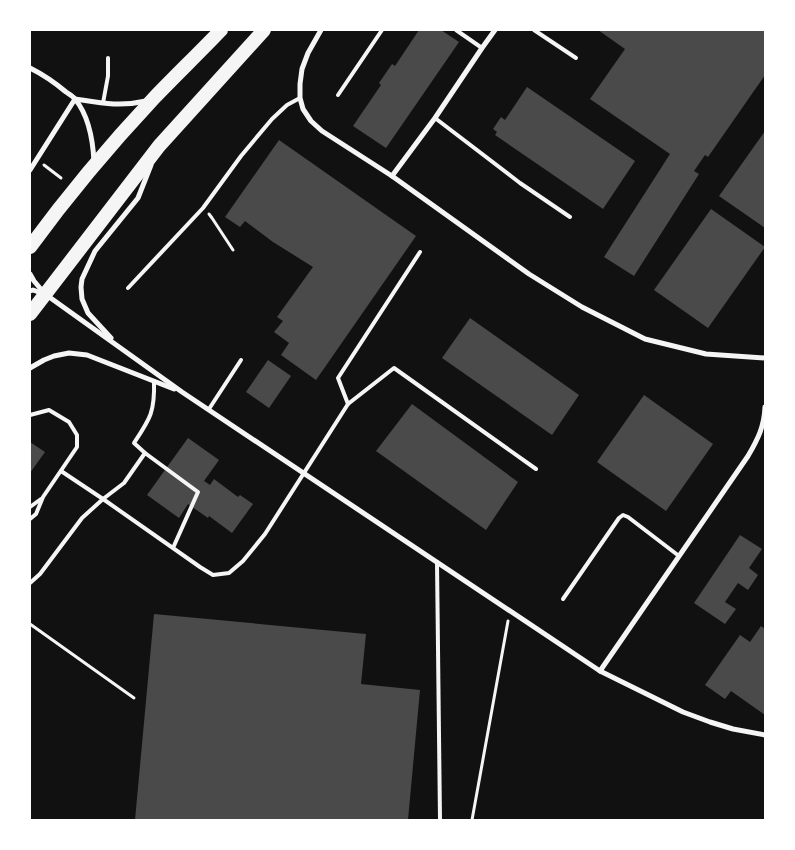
<svg xmlns="http://www.w3.org/2000/svg" width="795" height="850" font-family="Manrope,sans-serif">
<rect width="100%" height="100%" fill="#111"/>
<g fill="#4a4a4a">
<path d="M419,30H441L459,42L386,148L353,126L381,85L379,83L392,64L395,66Z"/>
<path d="M598,30H765V75L708,157L705,155L694,171L699,174L634,276L604,257L670,154L590,99L625,49Z"/>
<path d="M527,87L635,161L603,209L495,135L497,132L493,129L501,117L505,120Z"/>
<path d="M765,131V228L719,196Z"/>
<path d="M279,140L416,236L316,380L281,355L289,343L274,332L283,321L277,317L313,267L273,242L245,221L240,227L225,217Z"/>
<path d="M711,209L765,247L708,328L654,290Z"/>
<path d="M470,318L579,395L552,435L442,358Z"/>
<path d="M268,360L291,376L269,408L246,392Z"/>
<path d="M644,395L713,444L666,511L597,462Z"/>
<path d="M412,404L518,482L486,530L376,451Z"/>
<path d="M188,438L219,460L204,481L210,485L214,479L238,497L240,495L253,504L232,533L209,516L208,518L188,504L179,518L147,495Z"/>
<path d="M30,442L45,452L30,473Z"/>
<path d="M740,535L762,549L749,568L758,575L748,590L738,583L725,602L736,609L725,624L694,603Z"/>
<path d="M154,614L366,634L361,684L420,690L408,820H135Z"/>
<path d="M761,626L765,629V715L731,691L725,699L705,685L740,635L750,642Z"/>
</g>
<g fill="none" stroke-linecap="round" stroke-linejoin="round">
<g stroke="#f5f5f5" stroke-width="3">
<path d="M44,165L61,178"/>
<path d="M209,214L212,218L233,250"/>
<path d="M30,624L134,698"/>
<path d="M472,820L508,621"/>
</g>
<g stroke="#f5f5f5" stroke-width="4">
<path d="M456,30L482,48"/>
<path d="M534,30L576,58"/>
<path d="M338,95L382,30"/>
<path d="M103,103L108,76V58"/>
<path d="M435,118L520,183L570,217"/>
<path d="M128,288L203,208L241,156L272,119L287,105L300,98"/>
<path d="M348,404L338,378L420,252"/>
<path d="M209,409L241,360"/>
<path d="M30,415L49,410L69,422L77,435V447L43,497L36,514L30,519"/>
<path d="M145,453L134,443C150,419 155,412 154,381"/>
<path d="M30,507L41,499"/>
<path d="M173,548L198,492L145,453L124,483L103,499L200,567L213,575L229,573L243,561L265,534L348,404L394,368L536,469"/>
<path d="M437,562L440,820"/>
<path d="M30,583L40,574L82,518L103,499L61,471"/>
<path d="M563,599L619,518L623,515L628,517L679,556"/>
</g>
<g stroke="#f5f5f5" stroke-width="5">
<path d="M321,30L308,53L302,69L300,84V98L303,109L311,121L322,131L392,176L529,274L582,307L645,339L706,354L765,358"/>
<path d="M30,68C44,75 53,81 66,92C69,94 73,96 75,99C89,116 93,141 94,162"/>
<path d="M75,99C101,103 120,107 146,101"/>
<path d="M30,170L75,99"/>
<path d="M392,176L435,118L482,48L495,30"/>
<path d="M30,274L34,281L45,294L182,392L600,671L683,712L710,722L733,729L765,735"/>
<path d="M30,291L33,290L44,294"/>
<path d="M111,338L88,313L82,299L81,287L82,279L95,251L138,198L151,165"/>
<path d="M30,368L44,360L54,356L69,353L87,355L174,389"/>
<path d="M600,671L748,456C758,439 764,427 765,407"/>
</g>
<g stroke="#f5f5f5" stroke-width="14">
<path d="M30,247C68,195 110,145 154,98C176,75 199,53 221,30"/>
<path d="M30,314L159,146L264,30"/>
</g>
</g>
<rect width="795" height="850" fill="none" stroke="#ffffff" stroke-width="62"/>
</svg>
